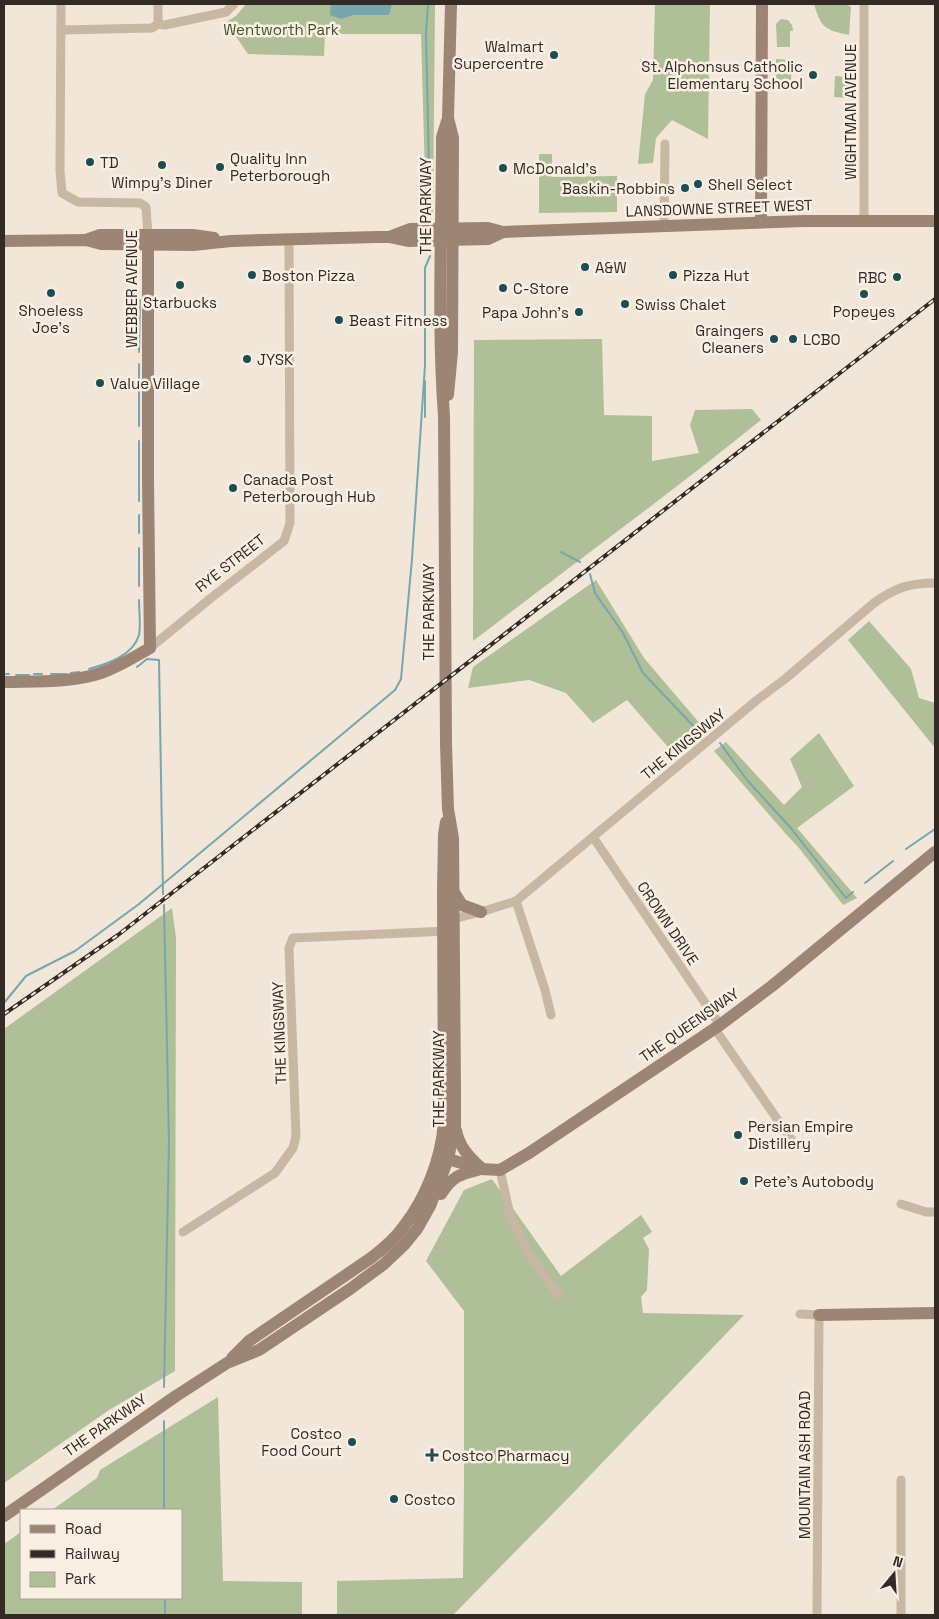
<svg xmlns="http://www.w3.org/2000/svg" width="939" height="1619" font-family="'Space Grotesk',sans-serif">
<rect width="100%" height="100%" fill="#f1e6d7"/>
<g fill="#afbf97">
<path d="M246,4H435L433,212H426L421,34H325L324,56L248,54L226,22L236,16Z"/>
<path d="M655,4H710L708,139L672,120L656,138L653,163L638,164L645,94L653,80Z"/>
<path d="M814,4H846L851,7L849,35C825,30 821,28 814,4Z"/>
<path d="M781,19L788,20L792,25L793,31H790V47H777L776,24Z"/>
<path d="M776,59L792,60L791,81H776Z"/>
<path d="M835,76L851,77L850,98L834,97Z"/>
<path d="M539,154H552V177L617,176V212L539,213Z"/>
<path d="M602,339L604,415L652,416V461L699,453L690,425L695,410L752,409L761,420C667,496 569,567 473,641L474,340Z"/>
<path d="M596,580L644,658L707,732L675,755L627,700L593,723L566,693L529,680L468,688L473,667Z"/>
<path d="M869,621L911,669L919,698L935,703V748L848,640Z"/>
<path d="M819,733L854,786L797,828L857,898L843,905L799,848L785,833L714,751L726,742L784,805L802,787L790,759Z"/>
<path d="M172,908L176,938L175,1371L109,1410L4,1483V1029Z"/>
<path d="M492,1179L561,1276L641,1215L652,1232L643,1238L649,1249L647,1290L641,1297L643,1313L744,1315L577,1489L453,1615H337V1581L463,1578L464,1485V1311L426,1261L464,1190Z"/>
<path d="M218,1397L223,1581L302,1582V1615H4V1544L21,1532V1598H181V1510H52L97,1478L100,1470Z"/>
</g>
<path fill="#76a7ad" d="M331,4H392L389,15H353L341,19L330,15Z"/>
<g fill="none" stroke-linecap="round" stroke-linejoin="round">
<g stroke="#76a7ad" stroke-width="2">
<path d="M428,4L426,34L430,212"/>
<path d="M139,352L140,300"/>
<path d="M425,366V268L430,256"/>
<path d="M425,383V417V381"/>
<path d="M139,426V364"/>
<path d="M139,441V501"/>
<path d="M139,515V533"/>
<path d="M561,552L580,562"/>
<path d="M590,574L595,593L623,633L643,673L701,734"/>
<path d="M139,586V548"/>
<path d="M137,667L147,659L159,660L163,894"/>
<path d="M89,669C107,664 133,656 139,635C141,625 139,611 139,600"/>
<path d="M71,673L79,672"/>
<path d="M6,674H9"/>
<path d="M34,674H42"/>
<path d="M51,674H66"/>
<path d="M16,675H29"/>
<path d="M720,743L747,780L790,827L846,898L853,892"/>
<path d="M906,849L935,829"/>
<path d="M865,883L893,861"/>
<path d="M4,1003L26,976L75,951L139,904L395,690L401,679L412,559L425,365"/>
<path d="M164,1387L169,1141L164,905"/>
<path d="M164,1421V1510"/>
<path d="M165,1598V1615"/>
</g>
<g stroke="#c8b7a3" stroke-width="9">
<path d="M61,4L60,171L62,193L78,202L140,203L146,207L148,235"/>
<path d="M864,4V221"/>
<path d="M158,24V4"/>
<path d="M61,30L152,28L158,24L165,25L226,12L234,4"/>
<path d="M664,225L665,144"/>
<path d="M150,648L211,598L284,541L290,523L289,239"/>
<path d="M593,837L720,1025"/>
<path d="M516,901L545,990L551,1015"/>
<path d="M449,920L481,912L516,901L757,700L785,679L874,603C895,588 909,583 935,583"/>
<path d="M715,1029L793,1142"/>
<path d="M500,1170L510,1215L528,1252L558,1295"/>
<path d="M901,1204L926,1212H935"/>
<path d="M183,1232L275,1173L293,1148L296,1136L289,948L293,938L448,931"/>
<path d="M800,1314L819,1315L817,1615"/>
<path d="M901,1615V1480"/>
</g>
<g stroke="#9c8575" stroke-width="12">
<path d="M761,222L762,4"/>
<path d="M389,237L410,229L488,228L503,232L803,221H935"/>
<path d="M86,240L100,235H193L214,238"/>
<path d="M4,241L86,240L101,244L193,245L231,241L377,237H389L408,241L488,239L503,232"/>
<path d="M448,395L452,352L453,138L448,118L451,4"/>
<path d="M4,682C35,681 71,683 101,673C119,667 134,657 150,648L148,481V235"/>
<path d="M453,891L462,905L481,912"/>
<path d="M456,1130C459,1146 468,1156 480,1167"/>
<path d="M442,1157L481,1169L500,1170L529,1153L720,1025L772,986L935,852"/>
<path d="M441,1194C453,1175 461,1174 481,1169"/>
<path d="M819,1315L935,1313"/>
<path d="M232,1358L249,1341L371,1258C383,1249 395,1239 404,1226C426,1198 441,1159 444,1123L443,892L444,834L446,822"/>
<path d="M4,1516L176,1396L227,1363L259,1350L350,1289L384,1264L404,1245L417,1229L430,1206L448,1159L455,1125V1088L453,838L448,809L446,744L444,416C437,323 442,230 442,137L448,118"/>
</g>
<g stroke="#332a25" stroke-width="4">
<path id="rail" d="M4,1014L118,935L935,299"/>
</g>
<use href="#rail" stroke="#f9f0e3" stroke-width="2" stroke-dasharray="5.5" stroke-linecap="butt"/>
</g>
<g fill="#1b4d54" stroke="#f9f0e3" stroke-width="2">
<circle cx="554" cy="55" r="5"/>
<circle cx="813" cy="75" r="5"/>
<circle cx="90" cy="162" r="5"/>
<circle cx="162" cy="165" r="5"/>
<circle cx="220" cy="167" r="5"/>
<circle cx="503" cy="168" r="5"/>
<circle cx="698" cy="184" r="5"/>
<circle cx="685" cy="188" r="5"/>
<circle cx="585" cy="267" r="5"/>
<circle cx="252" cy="275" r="5"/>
<circle cx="673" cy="275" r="5"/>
<circle cx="897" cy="277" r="5"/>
<circle cx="180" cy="285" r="5"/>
<circle cx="503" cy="288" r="5"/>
<circle cx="51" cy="293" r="5"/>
<circle cx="864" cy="294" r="5"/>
<circle cx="625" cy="304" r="5"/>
<circle cx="579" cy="312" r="5"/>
<circle cx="339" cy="320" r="5"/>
<circle cx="774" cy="339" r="5"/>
<circle cx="793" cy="339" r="5"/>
<circle cx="247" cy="359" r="5"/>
<circle cx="100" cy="383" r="5"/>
<circle cx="233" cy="488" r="5"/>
<circle cx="738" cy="1135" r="5"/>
<circle cx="744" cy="1181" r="5"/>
<circle cx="352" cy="1442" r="5"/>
<path d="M429.5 1447.5h5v5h5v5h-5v5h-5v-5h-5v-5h5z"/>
<circle cx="394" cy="1499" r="5"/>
</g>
<g text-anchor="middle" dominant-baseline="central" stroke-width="5" stroke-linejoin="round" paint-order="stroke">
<g font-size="15" fill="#405129" stroke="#f9f0e3">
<text x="281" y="29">Wentworth Park</text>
</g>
<g font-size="15" fill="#332a25" stroke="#f9f0e3" text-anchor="start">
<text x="544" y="46" text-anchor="end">Walmart<tspan x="544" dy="17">Supercentre</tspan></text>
<text x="803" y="66" text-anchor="end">St. Alphonsus Catholic<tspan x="803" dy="17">Elementary School</tspan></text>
<text x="230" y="158">Quality Inn<tspan x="230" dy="17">Peterborough</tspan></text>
<text x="100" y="162">TD</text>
<text x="513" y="168">McDonald's</text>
<text x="162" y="182" text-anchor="middle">Wimpy's Diner</text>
<text x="708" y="184">Shell Select</text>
<text x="675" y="188" text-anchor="end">Baskin-Robbins</text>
<text x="595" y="267">A&amp;W</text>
<text x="262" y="275">Boston Pizza</text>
<text x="683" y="275">Pizza Hut</text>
<text x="887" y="277" text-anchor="end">RBC</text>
<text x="513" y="288">C-Store</text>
<text x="180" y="302" text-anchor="middle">Starbucks</text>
<text x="635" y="304">Swiss Chalet</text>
<text x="51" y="310" text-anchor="middle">Shoeless<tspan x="51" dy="17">Joe's</tspan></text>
<text x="864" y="311" text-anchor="middle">Popeyes</text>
<text x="569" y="312" text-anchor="end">Papa John's</text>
<text x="349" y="320">Beast Fitness</text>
<text x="764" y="330" text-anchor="end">Graingers<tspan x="764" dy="17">Cleaners</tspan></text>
<text x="803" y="339">LCBO</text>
<text x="257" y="359">JYSK</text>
<text x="110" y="383">Value Village</text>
<text x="243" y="479">Canada Post<tspan x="243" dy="17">Peterborough Hub</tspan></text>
<text x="748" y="1126">Persian Empire<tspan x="748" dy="17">Distillery</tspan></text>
<text x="754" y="1181">Pete's Autobody</text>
<text x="342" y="1433" text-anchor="end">Costco<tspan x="342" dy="17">Food Court</tspan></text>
<text x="442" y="1455">Costco Pharmacy</text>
<text x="404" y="1499">Costco</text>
</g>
<g font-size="15" fill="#332a25" stroke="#f9f0e3">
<text transform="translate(850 112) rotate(-90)">WIGHTMAN AVENUE</text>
<text transform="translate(425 206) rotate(-90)">THE PARKWAY</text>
<text transform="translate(719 208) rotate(-2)">LANSDOWNE STREET WEST</text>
<text transform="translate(131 289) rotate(-90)">WEBBER AVENUE</text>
<text transform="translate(230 563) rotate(-38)">RYE STREET</text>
<text transform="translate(428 612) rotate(-90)">THE PARKWAY</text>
<text transform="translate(683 744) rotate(-39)">THE KINGSWAY</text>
<text transform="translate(668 923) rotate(56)">CROWN DRIVE</text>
<text transform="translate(689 1025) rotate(-35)">THE QUEENSWAY</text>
<text transform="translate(279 1033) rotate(-92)">THE KINGSWAY</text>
<text transform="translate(438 1079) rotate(-90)">THE PARKWAY</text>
<text transform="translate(105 1425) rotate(-35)">THE PARKWAY</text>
<text transform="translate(804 1465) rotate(-90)">MOUNTAIN ASH ROAD</text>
</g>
</g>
<rect width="939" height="1619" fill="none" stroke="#332a25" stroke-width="10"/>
<rect x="20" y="1509" width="162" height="90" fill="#f9f0e3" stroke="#aaa197"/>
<rect x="30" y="1525" width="25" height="8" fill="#9c8575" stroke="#aaa197"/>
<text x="65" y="1534" font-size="15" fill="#332a25">Road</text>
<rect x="30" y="1550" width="25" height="8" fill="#332a25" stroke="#aaa197"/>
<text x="65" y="1559" font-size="15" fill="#332a25">Railway</text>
<rect x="30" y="1572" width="25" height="15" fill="#afbf97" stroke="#aaa197"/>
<text x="65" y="1584" font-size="15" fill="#332a25">Park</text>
<g transform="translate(894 1574) rotate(18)" stroke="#f9f0e3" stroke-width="4" paint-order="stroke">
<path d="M0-4L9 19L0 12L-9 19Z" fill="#332a25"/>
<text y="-8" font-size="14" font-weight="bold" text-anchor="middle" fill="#332a25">N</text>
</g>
</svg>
